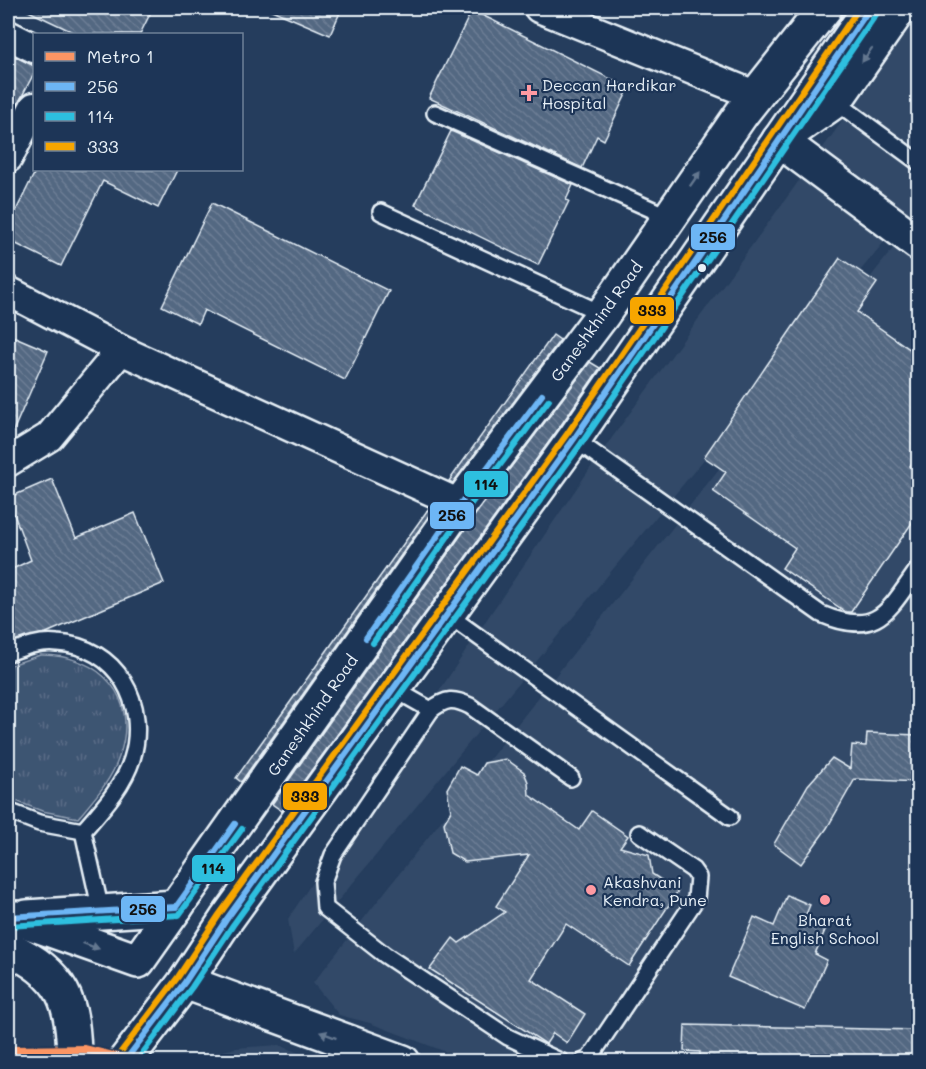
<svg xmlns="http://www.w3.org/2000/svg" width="926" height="1069" font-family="Mali,sans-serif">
<defs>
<pattern id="grass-tufts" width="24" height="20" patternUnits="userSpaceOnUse" patternTransform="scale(1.5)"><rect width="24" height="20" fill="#3e5472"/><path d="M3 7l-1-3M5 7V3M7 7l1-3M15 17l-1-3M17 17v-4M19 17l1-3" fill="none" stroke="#5a6d87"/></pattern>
<pattern id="building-back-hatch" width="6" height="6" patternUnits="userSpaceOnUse" patternTransform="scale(1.5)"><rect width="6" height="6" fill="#536782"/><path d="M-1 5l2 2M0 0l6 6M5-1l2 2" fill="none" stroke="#6c7d94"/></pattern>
</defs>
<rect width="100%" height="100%" fill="#253d5d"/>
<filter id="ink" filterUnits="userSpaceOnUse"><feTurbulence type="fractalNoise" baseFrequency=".0167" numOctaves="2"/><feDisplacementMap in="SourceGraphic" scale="12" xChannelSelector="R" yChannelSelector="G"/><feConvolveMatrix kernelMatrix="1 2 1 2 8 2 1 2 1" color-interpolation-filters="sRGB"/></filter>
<g filter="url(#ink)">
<g fill="#334a68">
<path d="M918,17V201L294,954L288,919L489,616L598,457Z"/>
<path d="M918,217V1061H470L370,1023L339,1015L313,983Z"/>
<path d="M279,1045L318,1061H179L236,1048Z"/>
</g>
<path fill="url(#grass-tufts)" stroke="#93a2b5" stroke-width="1.5" d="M40,655C100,654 141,697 119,757C111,781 94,799 78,818L42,811L8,798V666Z"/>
<g fill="url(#building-back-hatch)" stroke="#e8f1f8" stroke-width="1.5">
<path d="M22,8H153L140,34H77Z"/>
<path d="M267,8H342L330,35Z"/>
<path d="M472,10L629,88L604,140L597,136L582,168L429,98Z"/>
<path d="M8,53L34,66V73L8,123Z"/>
<path d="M451,131L573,185L566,200L569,201L538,265L415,205Z"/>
<path d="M36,170H177L158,208L103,181L61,266L8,240V227Z"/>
<path d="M212,203L389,291L345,380L204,310L198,324L162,306Z"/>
<path d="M840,258L877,283L857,312L918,355V453L910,466L918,472V514L851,612H846L782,568L795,548L713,491L726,472L704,457Z"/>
<path d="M8,334L48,351L8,443Z"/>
<path d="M553,335L560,340L453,483L449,481Z"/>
<path d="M590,362L600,368L559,428L282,811L272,804L475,515Z"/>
<path d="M52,479L76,538L135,513L164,583L46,633L8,643V571L31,560L8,498Z"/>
<path d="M429,508L433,510L241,782L236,778Z"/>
<path d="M867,733L918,735V782L855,779L827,828L801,864L774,844L808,785L832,758L850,769L852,745L866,746Z"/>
<path d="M506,759L524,772L528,782L529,795L579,830L592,811L628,836L620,847L649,855L652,874L678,891L629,966L566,924L531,979L585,1014L567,1043L553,1033L546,1044L430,969L453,938L459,943L505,912L496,906L529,855L465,862L450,853L444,823L451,811L447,789L460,766L477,775L484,763Z"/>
<path d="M787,895L810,905L804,919L826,928L815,954L827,960L805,1010L728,977L754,917L774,926Z"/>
<path d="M685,1025L918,1030V1062H700V1052L684,1051Z"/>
</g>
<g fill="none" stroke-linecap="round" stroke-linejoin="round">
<g stroke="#e8f1f8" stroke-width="20">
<g id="lane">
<path d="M835,101L918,162"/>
<path d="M435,113L669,217"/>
<path d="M381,212L603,314"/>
<path d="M574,439L821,614C878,638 888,611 918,569"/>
<path d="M448,615L730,817"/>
<path d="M8,653C24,647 39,641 57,643C117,646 149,704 132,759C123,787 102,809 83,831"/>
<path d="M394,689L431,710"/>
<path d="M8,811L39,823L83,831"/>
<path d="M83,831L101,911"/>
<path d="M562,1062L508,1037L385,955L325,908L323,882L333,855L431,710C446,698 454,698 470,706L571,778"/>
<path d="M582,1062L589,1059L696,899L698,877L693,870L639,833"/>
</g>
</g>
<g stroke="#e8f1f8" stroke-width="33">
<g id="street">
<path d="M539,8L757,96"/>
<path d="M8,35L34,48"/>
<path d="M8,158L34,107"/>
<path d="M8,291L121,350L460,504"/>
<path d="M8,462L49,437L121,350"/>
</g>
</g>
<g stroke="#e8f1f8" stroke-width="38">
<g id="primary">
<path d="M798,127L835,101L900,8"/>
<path d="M779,140L918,243"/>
<path d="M176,907L460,504L603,314L742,113L825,8"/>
<path d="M403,1062L185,982L226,920L574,439L870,8"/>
</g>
</g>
<g stroke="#e8f1f8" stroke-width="38">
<g id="highway">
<path d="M27,917L176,907"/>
<path d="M17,918L138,961L176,907"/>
<path d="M8,948C64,974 74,1002 74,1062"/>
<path d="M124,1062L185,982"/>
</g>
</g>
<use href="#lane" stroke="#1d3557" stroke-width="15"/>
<use href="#street" stroke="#1d3557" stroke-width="28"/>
<use href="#primary" stroke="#1d3557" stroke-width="33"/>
<use href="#highway" stroke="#1d3557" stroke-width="33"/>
<g stroke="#1d3557" stroke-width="10">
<g id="bus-1">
<path d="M366,638L460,504L542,395"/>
<path d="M8,917L176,907L235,824"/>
<path d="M124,1062L185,982L226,920L574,439L870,8"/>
</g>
</g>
<g stroke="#1d3557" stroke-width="10">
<g id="bus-2">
<path d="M373,643L467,509L549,400"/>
<path d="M9,926L179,915L242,829"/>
<path d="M136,1062L192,987L233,925L581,444L877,13"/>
</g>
</g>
<g stroke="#1d3557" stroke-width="10">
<path id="bus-3" d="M117,1057L178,977L219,915L567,434L859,8"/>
</g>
<use href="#bus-1" stroke="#6db6f5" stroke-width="6"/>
<use href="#bus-2" stroke="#2dbfdf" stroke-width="6"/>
<use href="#bus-3" stroke="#f7a600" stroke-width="6"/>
<g stroke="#1d3557" stroke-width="12">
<path id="metro-1" d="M8,1050L84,1049L138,1062"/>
</g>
<use href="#metro-1" stroke="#fb9564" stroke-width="8"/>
</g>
<defs><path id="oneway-solid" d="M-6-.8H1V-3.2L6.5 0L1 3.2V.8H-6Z" transform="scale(1.5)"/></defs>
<g fill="#64778f">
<use href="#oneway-solid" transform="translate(867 55) rotate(125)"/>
<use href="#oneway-solid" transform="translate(695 179) rotate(-55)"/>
<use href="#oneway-solid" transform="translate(91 946) rotate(20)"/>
<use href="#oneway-solid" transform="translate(328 1035) rotate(-160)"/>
</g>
</g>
<g fill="#ff9aa2" stroke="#1d3557" stroke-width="2">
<path d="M526 84h6v6h6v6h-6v6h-6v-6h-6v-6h6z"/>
<circle cx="591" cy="890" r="6"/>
<circle cx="825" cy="900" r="6"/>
</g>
<circle fill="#e8f1f8" stroke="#1d3557" stroke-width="2" cx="702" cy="268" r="5"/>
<g text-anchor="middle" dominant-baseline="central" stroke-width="4.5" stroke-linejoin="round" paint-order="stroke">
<g font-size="16" fill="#e8f1f8" stroke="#1d3557" text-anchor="start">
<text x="542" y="84">Deccan Hardikar<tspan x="542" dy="18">Hospital</tspan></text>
<text x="603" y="881">Akashvani<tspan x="603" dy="18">Kendra, Pune</tspan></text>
<text x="825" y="919" text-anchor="middle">Bharat<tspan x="825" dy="18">English School</tspan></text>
</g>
<g font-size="16" fill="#e8f1f8" stroke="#1d3557">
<text transform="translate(596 321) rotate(-54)">Ganeshkhind Road</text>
<text transform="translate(312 715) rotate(-55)">Ganeshkhind Road</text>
</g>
</g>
<g stroke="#1d3557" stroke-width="2">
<rect x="690" y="223" width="46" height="28" rx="6" fill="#6db6f5"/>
<rect x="629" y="296" width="46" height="29" rx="6" fill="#f7a600"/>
<rect x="463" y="470" width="46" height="28" rx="6" fill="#2dbfdf"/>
<rect x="429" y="501" width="46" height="29" rx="6" fill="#6db6f5"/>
<rect x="282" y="782" width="46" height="29" rx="6" fill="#f7a600"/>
<rect x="191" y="854" width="45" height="29" rx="6" fill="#2dbfdf"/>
<rect x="120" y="895" width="46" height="28" rx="6" fill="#6db6f5"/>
</g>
<g font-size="16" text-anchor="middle" font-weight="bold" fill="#111">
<text x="713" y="243">256</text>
<text x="652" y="316">333</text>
<text x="486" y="490">114</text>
<text x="452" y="521">256</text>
<text x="305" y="802">333</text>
<text x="213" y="874">114</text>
<text x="143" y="915">256</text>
</g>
<rect width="926" height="1069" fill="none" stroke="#1d3557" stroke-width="30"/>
<rect x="15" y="15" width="896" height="1039" fill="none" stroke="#e8f1f8" stroke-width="2" filter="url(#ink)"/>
<rect x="33" y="33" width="210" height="138" fill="#1d3557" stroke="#6e8097" stroke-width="1.5"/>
<rect x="45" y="52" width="30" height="9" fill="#fb9564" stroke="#6e8097" stroke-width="1.5"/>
<text x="87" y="63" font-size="18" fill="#e8f1f8">Metro 1</text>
<rect x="45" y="82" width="30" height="9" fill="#6db6f5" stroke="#6e8097" stroke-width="1.5"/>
<text x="87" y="93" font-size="18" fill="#e8f1f8">256</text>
<rect x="45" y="112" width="30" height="9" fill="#2dbfdf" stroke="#6e8097" stroke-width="1.5"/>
<text x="87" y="123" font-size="18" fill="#e8f1f8">114</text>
<rect x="45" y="142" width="30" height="9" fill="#f7a600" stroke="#6e8097" stroke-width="1.5"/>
<text x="87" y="153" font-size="18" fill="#e8f1f8">333</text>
</svg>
